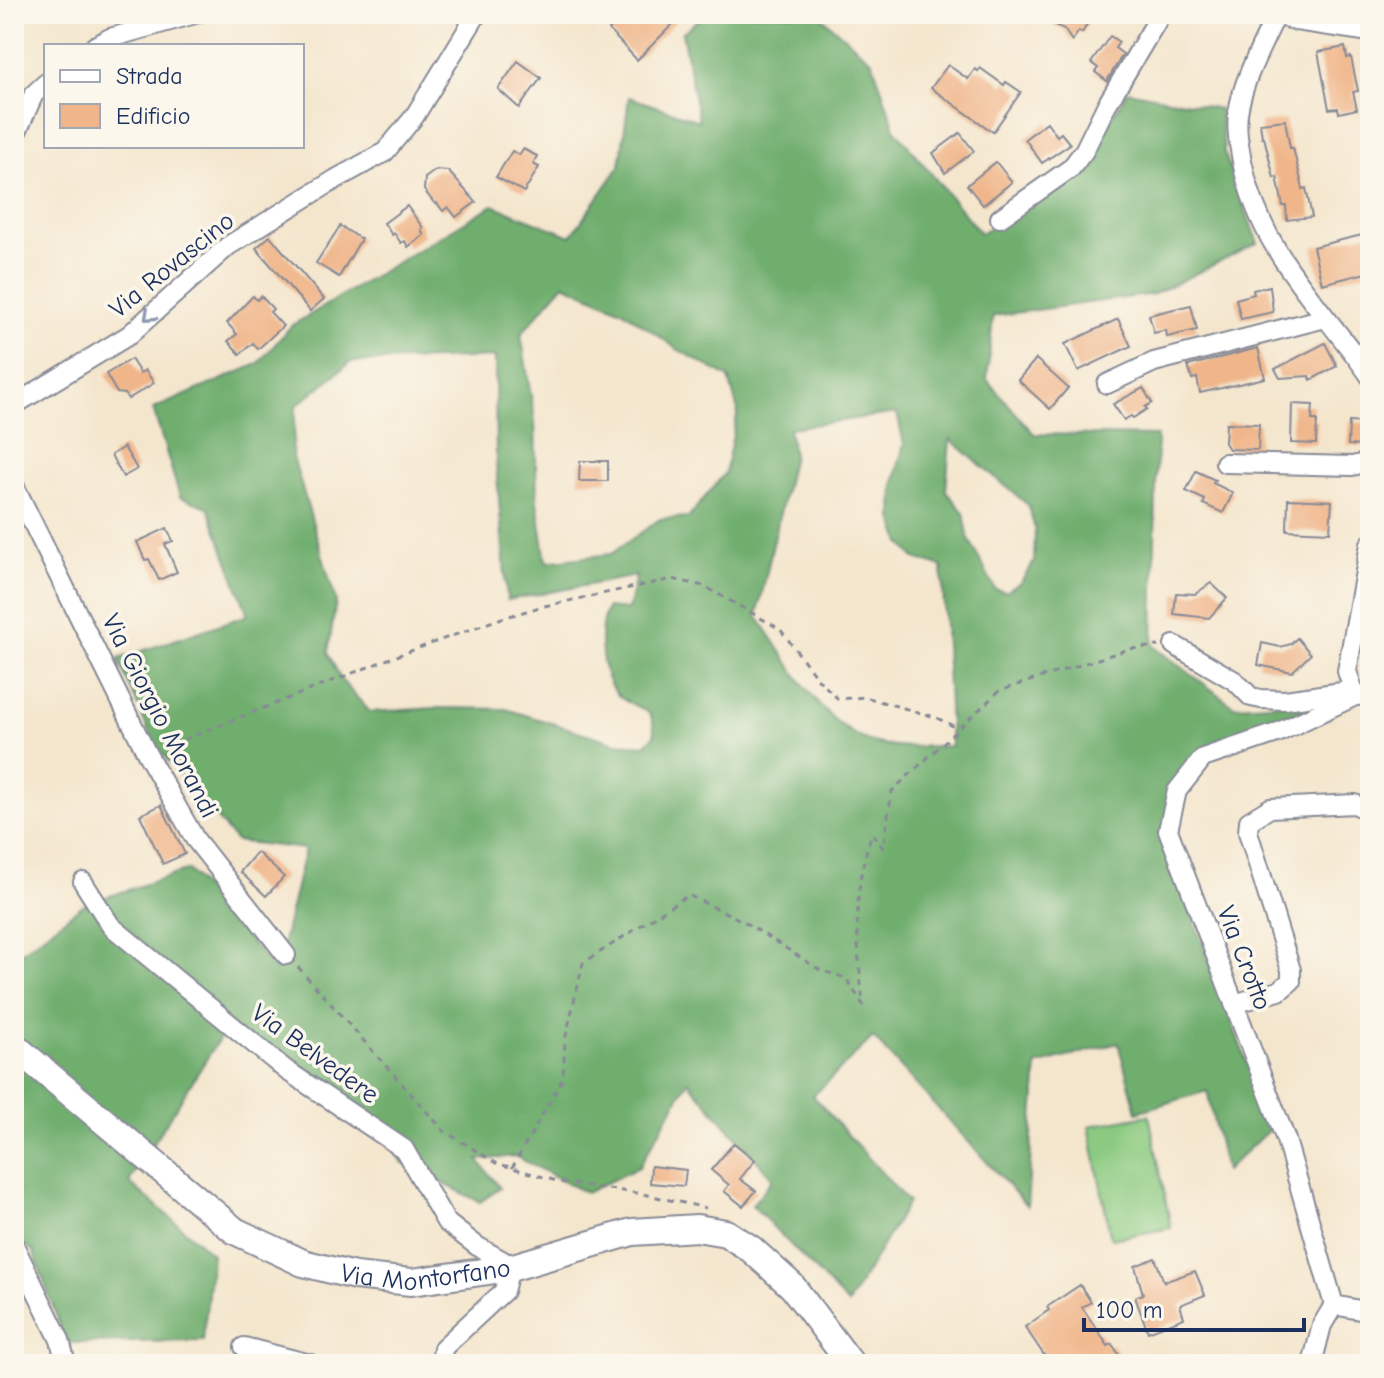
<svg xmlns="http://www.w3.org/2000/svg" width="1384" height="1378" font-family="'Comic Neue',sans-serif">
<rect width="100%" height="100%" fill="#fbf7ec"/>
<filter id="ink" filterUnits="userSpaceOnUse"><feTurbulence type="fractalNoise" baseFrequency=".0125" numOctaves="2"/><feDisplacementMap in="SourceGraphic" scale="16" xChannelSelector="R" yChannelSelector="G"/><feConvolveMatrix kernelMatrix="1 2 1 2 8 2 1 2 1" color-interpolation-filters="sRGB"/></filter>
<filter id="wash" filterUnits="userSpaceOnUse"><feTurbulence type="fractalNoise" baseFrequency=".006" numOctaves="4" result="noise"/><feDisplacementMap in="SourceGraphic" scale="32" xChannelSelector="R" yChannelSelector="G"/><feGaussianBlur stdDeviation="1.8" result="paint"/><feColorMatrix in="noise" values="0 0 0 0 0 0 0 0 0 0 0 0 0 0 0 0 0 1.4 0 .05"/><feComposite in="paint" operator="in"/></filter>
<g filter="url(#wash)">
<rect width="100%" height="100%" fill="#f4e6cd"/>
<path fill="#8bca80" stroke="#537c6f" stroke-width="2" d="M1149,1115L1171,1228L1111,1239L1089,1126Z"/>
<path fill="#70ae6e" stroke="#466e66" stroke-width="2" fill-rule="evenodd" d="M706,14H818L872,61L896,131L980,233L1074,180L1128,91L1220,109L1224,152L1258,243L1154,294L993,316L987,380L1034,434L1157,436L1153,646L1234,706L1334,700L1219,739L1193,760L1166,844L1271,1128L1225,1171L1207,1091L1137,1112L1118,1043L1037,1065L1027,1206L873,1037L813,1096L908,1202L848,1304L752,1205L773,1179L688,1081L639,1167L586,1193L515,1156L478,1160L500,1188L480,1202L403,1163L390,1139L362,1111L308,1071L226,1028L129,1182L212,1254L203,1341L66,1343L33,1251L14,1238V958L83,905L188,870L276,971L305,849L236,841L154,744L118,659L248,615L208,507L180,497L153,409L258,364L291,326L493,205L571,236L620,166L629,97L699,121L682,33ZM564,284L622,310L677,349L729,378L738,411L725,473L689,517L660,519L611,554L546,562L537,502L535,421L521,334ZM495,357L496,462L507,600L636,576L628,610L607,608C597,630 600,674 616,693C632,712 656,701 654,736L645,745L616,743L506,709L436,708L370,712L341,680L328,653L336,601L292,454L296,406L351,362ZM897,413L904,444L894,483L893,518L901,543L915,558L942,567L951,746C926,746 896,749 872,742C820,726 787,657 757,616L793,455L789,428ZM950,439L1028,505L1035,529L1034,562L1021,582L1006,592L995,589L968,537L964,513L946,491Z"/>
<g id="blocks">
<g fill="#f0b68a">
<path d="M626,14H670L676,21L637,60L609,30Z"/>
<path d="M1070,14H1093L1082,33L1079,31L1072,41L1064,29L1052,24L1068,17Z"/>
<path d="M1110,36L1119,42L1115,48L1123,54L1107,81L1095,72L1098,68L1091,63Z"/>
<path d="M1345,47L1347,58L1351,57L1358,91L1353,92L1357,109L1339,113L1338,108L1329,109L1318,52Z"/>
<path d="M518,61L541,78L519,108L498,89Z"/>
<path d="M948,65L968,79L975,69L978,71L980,68L1004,85L1006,82L1021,92L993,132L931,88Z"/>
<path d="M1285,120L1290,148H1293L1303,189L1306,188L1312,217L1287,220L1286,206H1283L1277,177L1274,178L1264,137H1262L1260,123Z"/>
<path d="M1047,122L1057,136L1061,133L1070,144L1042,163L1025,139Z"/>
<path d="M960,133L974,151L945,173L933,153Z"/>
<path d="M523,149L537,156L533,164L539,167L524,192L496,177L512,151L519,155Z"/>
<path d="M996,162L1012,182L983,205L967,185Z"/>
<path d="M436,170L448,171L476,202L456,217L448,207L443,211L437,203L435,204L424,190L425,178Z"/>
<path d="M407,206L423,228L421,230L424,235L408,247L405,241L401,243L394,233L392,235L384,223Z"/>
<path d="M340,226L361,239L339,277L316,263Z"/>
<path d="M1370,233V272L1322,284L1313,247Z"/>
<path d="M270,236L324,299L310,311L256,248Z"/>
<path d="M1270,286L1273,312L1241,319L1236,299L1254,294L1253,290Z"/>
<path d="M253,296L257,300L261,296L273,309L270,312L283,326L258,349L253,343L240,354L228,341L237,334L227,323Z"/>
<path d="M1191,305L1197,330L1167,337L1166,330L1154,333L1149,315Z"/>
<path d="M1118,319L1131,346L1078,371L1065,344Z"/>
<path d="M1325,343L1337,366L1311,380L1309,376L1280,378L1275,369Z"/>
<path d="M1258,348L1265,378L1200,393L1197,378L1192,379L1188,366Z"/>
<path d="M131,359L140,373L145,370L154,383L128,399L125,394L117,393L106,374Z"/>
<path d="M1036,359L1068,388L1050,409L1018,380Z"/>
<path d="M1143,388L1152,403L1145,407L1147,409L1133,418L1131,416L1124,420L1113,404Z"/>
<path d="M1292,404L1313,405L1312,420H1317L1316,444L1291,443Z"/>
<path d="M1349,422L1370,423V443L1364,442L1363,446L1348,445Z"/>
<path d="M1226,423L1259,424L1258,450L1229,449L1225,443Z"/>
<path d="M124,447L137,469L123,477L111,455Z"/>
<path d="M580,461H608V481H579Z"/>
<path d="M1196,471L1215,480L1213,483L1233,493L1223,513L1203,504L1205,500L1186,491Z"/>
<path d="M1288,499L1332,501L1330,532L1287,530Z"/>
<path d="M167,528L173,541L165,544L177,572L159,580L149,559L145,560L137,542Z"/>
<path d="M1211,583L1227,598L1209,618L1174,614L1176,593L1195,594Z"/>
<path d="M1297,638L1311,654L1292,672L1258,665L1262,643L1280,647L1291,644Z"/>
<path d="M161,805L185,854L163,864L140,815Z"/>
<path d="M257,852L284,877L266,896L240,872Z"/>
<path d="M734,1143L755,1160L740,1179L756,1191L743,1206L724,1191L729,1185L711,1170Z"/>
<path d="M651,1166L686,1170L684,1186L650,1183Z"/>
<path d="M1155,1258L1164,1282L1195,1271L1205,1295L1180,1305L1184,1318L1148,1332L1135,1297L1143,1294L1135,1266Z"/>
<path d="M1080,1285L1091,1302L1082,1307L1108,1346L1112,1344L1125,1364H1050L1025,1327L1049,1310L1047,1307Z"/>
</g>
</g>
</g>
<g filter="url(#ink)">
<use href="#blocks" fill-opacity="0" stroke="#888a96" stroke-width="2"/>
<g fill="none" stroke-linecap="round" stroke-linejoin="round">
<g stroke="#888a96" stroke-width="22">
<g id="street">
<path d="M1274,14L1296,21L1370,32"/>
<path d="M1276,15C1262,46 1243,79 1238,113C1236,130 1239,145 1242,161C1259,251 1320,304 1370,376"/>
<path d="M95,46L110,38L195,14"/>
<path d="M14,138L34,94L46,83"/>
<path d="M1000,218L1071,168L1084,151L1106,106L1161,14"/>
<path d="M1107,384L1154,362L1325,318"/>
<path d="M14,405L129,335L228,246L336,179L385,152L414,117L477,14"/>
<path d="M1225,463L1352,466L1370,462"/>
<path d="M14,485L147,754L195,839L286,955"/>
<path d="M1174,645L1235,681L1251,697L1261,699L1285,700L1342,692L1355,696L1370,695"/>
<path d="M1355,696L1277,733L1203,758L1177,791L1168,830L1286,1140L1334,1305L1370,1312"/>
<path d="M1355,696L1347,671L1370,544"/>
<path d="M83,882L111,926L286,1070L404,1149L446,1222L477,1246L514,1267"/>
<path d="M1234,1004L1279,991L1291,981V970L1248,832L1249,821L1270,808L1355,804L1370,812"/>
<path d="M14,1245L60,1340L66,1364"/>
<path d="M244,1347L310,1364"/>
<path d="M441,1364L443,1348L504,1291L510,1268"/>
<path d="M1312,1364L1322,1325L1334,1305"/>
</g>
</g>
<g stroke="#888a96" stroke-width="30">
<g id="secondary">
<path id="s1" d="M14,1046L235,1231L303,1263L355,1276L411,1282L510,1268L632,1232L697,1228L726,1233L751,1249L792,1286L851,1364"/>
</g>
</g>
<g stroke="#888a96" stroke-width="3" stroke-dasharray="6 6" stroke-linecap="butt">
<path d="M162,748L391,658L499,619L540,607L672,579L704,586L780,629L818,679L838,699L865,697L935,717L957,728"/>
<path d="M298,967L444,1131L496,1163L560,1182L643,1194L706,1208"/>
<path d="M512,1168L563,1078L565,1040L583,963L688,895L743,921L820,970L846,978L863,1005C857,941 851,895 872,833L883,848L892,791L999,691L1129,649L1159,646"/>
</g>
<use href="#street" stroke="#fff" stroke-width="18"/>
<use href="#secondary" stroke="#fff" stroke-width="26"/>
</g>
<defs><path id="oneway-chevron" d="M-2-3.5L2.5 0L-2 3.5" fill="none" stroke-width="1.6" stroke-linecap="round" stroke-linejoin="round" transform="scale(2)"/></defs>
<use stroke="#8d97ae" href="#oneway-chevron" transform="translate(149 316) rotate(137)"/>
</g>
<g text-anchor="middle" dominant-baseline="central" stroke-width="7" stroke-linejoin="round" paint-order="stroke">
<g font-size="26" fill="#1b2f5e" stroke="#fbf7ec">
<text transform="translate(172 265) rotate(-39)">Via Rovascino</text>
<text transform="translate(160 716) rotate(63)">Via Giorgio Morandi</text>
<text transform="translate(1244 958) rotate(69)">Via Crotto</text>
<text transform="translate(315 1054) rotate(36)">Via Belvedere</text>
<text stroke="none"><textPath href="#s1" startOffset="488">Via Montorfano</textPath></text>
</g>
</g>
<rect width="1384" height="1378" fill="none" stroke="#fbf7ec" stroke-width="48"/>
<rect x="44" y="44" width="260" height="104" fill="#fbf7ec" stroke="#a1a7b3" stroke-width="2"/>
<rect x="60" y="70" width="40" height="12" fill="#ffffff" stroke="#a1a7b3" stroke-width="2"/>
<text x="116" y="84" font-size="24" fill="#1b2f5e">Strada</text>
<rect x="60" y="104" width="40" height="24" fill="#f0b68a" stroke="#a1a7b3" stroke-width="2"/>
<text x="116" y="124" font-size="24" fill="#1b2f5e">Edificio</text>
<path d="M1084 1318v12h220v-12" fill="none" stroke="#1b2f5e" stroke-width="4"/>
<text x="1096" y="1318" font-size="24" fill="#1b2f5e" stroke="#fbf7ec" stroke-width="6" paint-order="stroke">100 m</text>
</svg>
